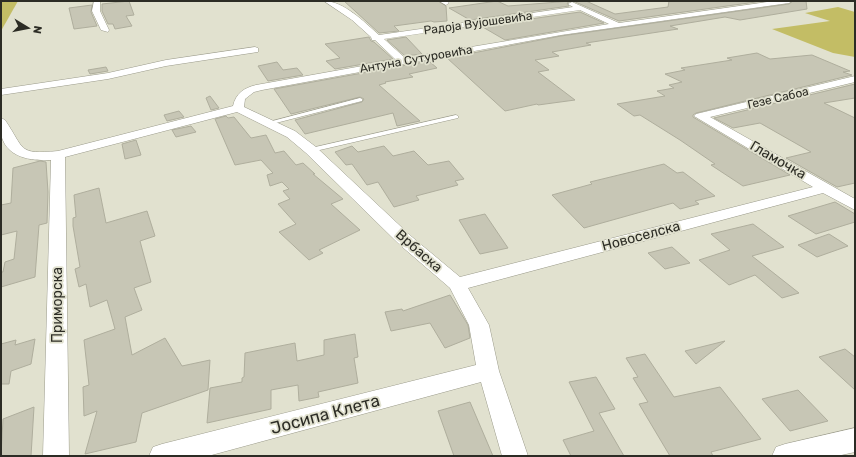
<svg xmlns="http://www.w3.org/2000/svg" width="856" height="457" font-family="Rubik,sans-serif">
<rect width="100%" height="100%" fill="#e1e1cf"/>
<g fill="#c3bd65">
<path d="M1,1H18L1,31Z"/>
<path d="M838,7L855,12V57L833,53L772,29L830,21L805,13Z"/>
</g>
<g fill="#c7c6b5" stroke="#afae9d">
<path d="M129,1L134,15L126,16L132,26L115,29L113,24H108L102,11V4Z"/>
<path d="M344,1H438L446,6L447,21L434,22L431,21L394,26L399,31L379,33Z"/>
<path d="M497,1L508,6L571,1L567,3L569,6L470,20L449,8Z"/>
<path d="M573,1H586L615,14L668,7L669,1H763L619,21Z"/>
<path d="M793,1H806L807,9L740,20L725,17L670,26L678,29L586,43L591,45L552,52L559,56L535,60L549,70L538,72L575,100L538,105L537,104L505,111L447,58L561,36L789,4Z"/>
<path d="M92,5L91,12L97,26L74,29L69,8Z"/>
<path d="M580,12L604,23L505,40L481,26Z"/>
<path d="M369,37L371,41L374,42L393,59L335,69L326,61L340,58L325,44Z"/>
<path d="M406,37L422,54L405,56L387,40Z"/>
<path d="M757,53L770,59L812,55L850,71L843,72L852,75L696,113L693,115V117L790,175L743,186L711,165L715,164L680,140L640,115L634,116L617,104L665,96L657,91L674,88L669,85L682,82L665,74L685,70L681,68L732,60L727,58Z"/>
<path d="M429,61L437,68L409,74L413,77L385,82L386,83L379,85L420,121L397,126L393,113L305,134L295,120L362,102L364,99L360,97L291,114L274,89Z"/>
<path d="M277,62L283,70L297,68L303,75L268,81L258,66Z"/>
<path d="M106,67L108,71L90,74L88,70Z"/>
<path d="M855,84V98L824,103L855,118V183L837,187L786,158L811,152L760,123L733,128L714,118Z"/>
<path d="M210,96L219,108L211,110L206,98Z"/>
<path d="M179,111L184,117L167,121L164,115Z"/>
<path d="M226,116L228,118L234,117L251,138L266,135L275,153L284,151L296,165L303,163L315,174H313L343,199L331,204L360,230L319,250L323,253L309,260L279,232L296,224L278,204L290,199L283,191L289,189L282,182L270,186L267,175L273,173L261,160L235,165L215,119Z"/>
<path d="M191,126L196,132L176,137L172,130Z"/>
<path d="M136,140L141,155L125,159L122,144Z"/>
<path d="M352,146L358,152L384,146L393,156L414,151L428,165L449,161L464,179L455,181L458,185L416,196L419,200L394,207L378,182L367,185L352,164L346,165L335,152Z"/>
<path d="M40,161L46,162L48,192L47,223L39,225L35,277L1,287V272H3L5,262L14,259L17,231L1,235V205L11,203L13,168Z"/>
<path d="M664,164L677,173L683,172L715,196L695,201L699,204L680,209L673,203L584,228L552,195L592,184L590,182Z"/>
<path d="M99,188L106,223L147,211L155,236L140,241L151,282L134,288L142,310L125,317L132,355L165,338L182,366L210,360L208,390L142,413L136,442L85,454L97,411L84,416L83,387L89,385L84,340L115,329L107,300L90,307L86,284L79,287L75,269L80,267L73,226V218L76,217L74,195Z"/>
<path d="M835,202L855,214V222L816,234L788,216Z"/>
<path d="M485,214L508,248L480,254L459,220Z"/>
<path d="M753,224L784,247L752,256L799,293L782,298L755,275L729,285L699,260L730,250L711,234Z"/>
<path d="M829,234L848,246L817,257L798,245Z"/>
<path d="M672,247L690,263L665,269L648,253Z"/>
<path d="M450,295L468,325L470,338L445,348L430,323L391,331L385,312L402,309L403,311Z"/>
<path d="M355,334L358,357L354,358L358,383L318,392L319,397L299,401L298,385L271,390V409L207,423L210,388L242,382V378L244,377L245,353L295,343L297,361L324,355V340Z"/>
<path d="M35,339L31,364L11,371L9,384H1V344L16,340L15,345Z"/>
<path d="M725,341L696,364L685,351Z"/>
<path d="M845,349L855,357V390L819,357Z"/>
<path d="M645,354L674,397L720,387L761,439L711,452L713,456H670L639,404L648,402L633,378L638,377L626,358Z"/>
<path d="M596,377L615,409L599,413L624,456H571L563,440L594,431L569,382Z"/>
<path d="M798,390L828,421L790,431L762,399Z"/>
<path d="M470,402L493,456H454L438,411Z"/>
<path d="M34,407L31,456H1L3,419Z"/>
</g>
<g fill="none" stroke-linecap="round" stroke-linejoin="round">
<g stroke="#9b9b8b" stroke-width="1">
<g id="lane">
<path d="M360,98L362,99V101L268,125L265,123Z"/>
<path d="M456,115L458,116V118L311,152L308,150L311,148Z"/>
</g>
</g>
<g stroke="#9b9b8b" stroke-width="1">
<g id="street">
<path d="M94,1H100V11L109,30L108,32L101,30L92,11Z"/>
<path d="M324,1C344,1 364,22 379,35L573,7L568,4L572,2L619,23L774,1H792L789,3L561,35L262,90L254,92L245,99L244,107L295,131L316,147L412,237L460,277L813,187L694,116L696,114L855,76V82L710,117L855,199V210L823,193L468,288L489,325L499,371L528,456H502L481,382L208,456H149L153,447L162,444L476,365L469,325L450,288L400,245L306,153L287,137L237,112L65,157L69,456H43L51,160C31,161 6,158 1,134C0,129 1,123 1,118L5,120C25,149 17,155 58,151L233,106C236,93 244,88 256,85L396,60L375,40H372L371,37L352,20ZM580,10L609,24L405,58L384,39Z"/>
<path d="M439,1H447L449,3L446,5Z"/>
<path d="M255,47L258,48V52L166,66L108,79L1,95V89L108,73L166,60Z"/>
<path d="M855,428V452L837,456H772L776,447L785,444Z"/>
</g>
</g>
<use href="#lane" fill="#fff" fill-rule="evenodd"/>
<use href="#street" fill="#fff" fill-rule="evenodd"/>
</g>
<g text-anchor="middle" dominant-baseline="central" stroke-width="3.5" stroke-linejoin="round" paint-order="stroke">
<g font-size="12" fill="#2c2c25" stroke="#e1e1cf">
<text transform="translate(478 23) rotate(-8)">Радоја Вујошевића</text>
<text transform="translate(416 59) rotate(-10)">Антуна Сутуровића</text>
<text transform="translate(778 98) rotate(-13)">Гезе Сабоа</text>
</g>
<g font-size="14" fill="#2c2c25" stroke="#e1e1cf">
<text transform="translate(778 160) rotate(30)">Гламочка</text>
<text transform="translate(641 236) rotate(-15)">Новоселска</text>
<text transform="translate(419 251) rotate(41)">Врбаска</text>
<text transform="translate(57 305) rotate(-90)">Приморска</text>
</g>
<g font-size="17" fill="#2c2c25" stroke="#e1e1cf">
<text transform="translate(325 414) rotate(-15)">Јосипа Клета</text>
</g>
</g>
<rect width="856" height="457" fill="none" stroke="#2c2c25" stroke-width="4"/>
<g transform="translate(28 28) rotate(100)" stroke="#e1e1cf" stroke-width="3" paint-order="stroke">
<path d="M0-3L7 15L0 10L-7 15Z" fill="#2c2c25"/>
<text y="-6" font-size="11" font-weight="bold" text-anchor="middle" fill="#2c2c25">N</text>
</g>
</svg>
